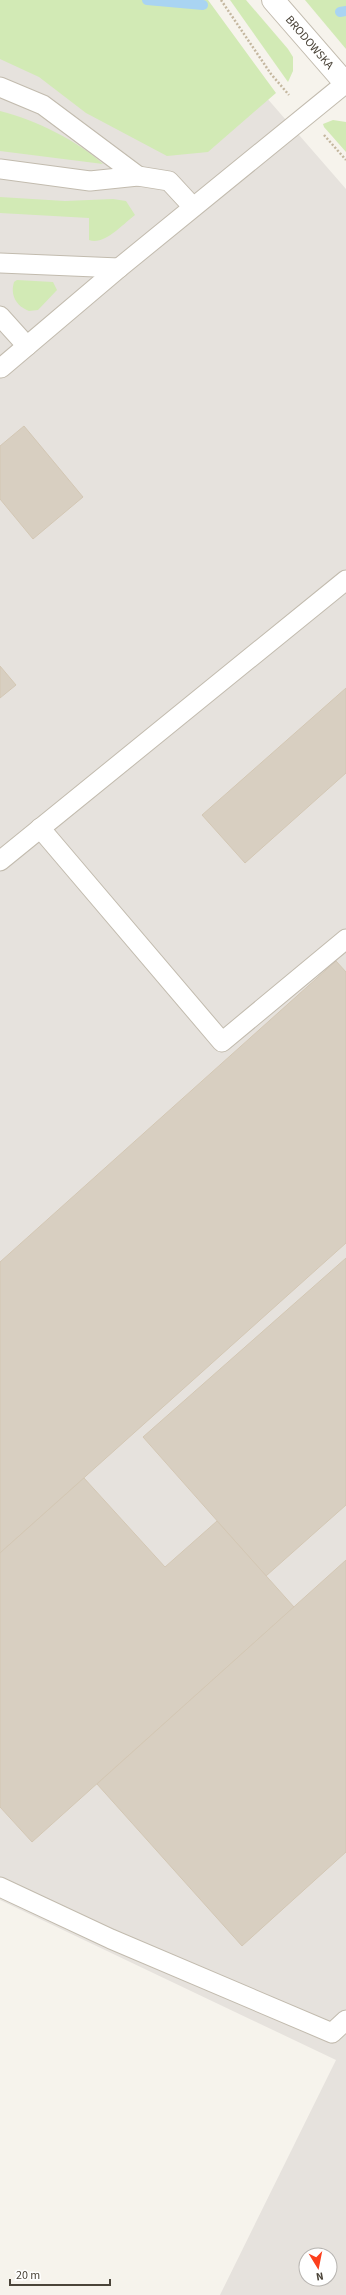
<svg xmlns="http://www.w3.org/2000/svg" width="346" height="2295" font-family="'Source Sans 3',sans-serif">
<rect width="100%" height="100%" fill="#f6f3ec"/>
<path fill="#e6e2dd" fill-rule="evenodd" d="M0,48L226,51L346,189V2295H220L336,2060L0,1900ZM306,2255H330V2279H306Z"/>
<g fill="#d2eab5">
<path d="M0,0H208L276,93L208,152L167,156L86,113L39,77L0,59Z"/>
<path d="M230,0H246L288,49L293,57V71L288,82Z"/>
<path d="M305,0H346V49Z"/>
<path d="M0,111C34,119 78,141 103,164L0,151Z"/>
<path d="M333,120L346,122V152L324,127L323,124Z"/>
<path d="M0,197L65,201L113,199L126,201L135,215C124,223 104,246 89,240V218L0,213Z"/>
<path d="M17,280L53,282L57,290L38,310L29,311C16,306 10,295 14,282Z"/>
</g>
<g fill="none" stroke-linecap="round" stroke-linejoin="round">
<g stroke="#a9d4f2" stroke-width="10">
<path d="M147,0L203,5"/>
<path d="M340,12L346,11"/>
</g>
</g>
<g fill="#d8cfc1" stroke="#d3c7b4">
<path d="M24,426L83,497L33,539L0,499V446Z"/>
<path d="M0,666L16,685L0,698Z"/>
<path d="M346,688V773L245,863L202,815Z"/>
<path d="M336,961L346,972V1243L0,1553V1262Z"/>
<path d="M346,1258V1505L266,1576L143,1437Z"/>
<path d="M84,1478L165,1567L217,1521L294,1607L32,1842L0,1807V1553Z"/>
<path d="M346,1560V1852L242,1946L97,1784Z"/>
</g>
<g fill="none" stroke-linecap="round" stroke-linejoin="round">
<g stroke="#c2bbae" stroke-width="21">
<g id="service">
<path d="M0,87L43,105L138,176"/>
<path d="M0,169L90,181L138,176L169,181L193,207"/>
<path d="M0,263L119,268"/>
<path d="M0,316L27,346"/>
<path d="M1,368L119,268L346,83"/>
<path d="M40,828L222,1042L346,939"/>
<path d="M0,861L346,580"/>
<path d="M0,1887L111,1939L332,2033L346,2020"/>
</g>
</g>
<g stroke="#c2bbae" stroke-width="24">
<g id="tertiary">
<path id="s1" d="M273,0L346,84"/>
</g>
</g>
<g stroke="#c4b79f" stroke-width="2.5" stroke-dasharray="2 2" stroke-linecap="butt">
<path d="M221,0L271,74L289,95"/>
<path d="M324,135L346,160"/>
</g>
<use href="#service" stroke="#fff" stroke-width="19"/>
<use href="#tertiary" stroke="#fff" stroke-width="22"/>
</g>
<g text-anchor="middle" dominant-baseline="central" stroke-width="3.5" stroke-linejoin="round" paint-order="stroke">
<g font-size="12" fill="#4b4439" stroke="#fff">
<text stroke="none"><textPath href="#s1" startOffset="56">BRODOWSKA</textPath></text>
</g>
</g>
<g transform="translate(318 2267) rotate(170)"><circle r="19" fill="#ffffff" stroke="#b7b4b0"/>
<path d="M0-3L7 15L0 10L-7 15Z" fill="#fc3f1d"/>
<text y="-6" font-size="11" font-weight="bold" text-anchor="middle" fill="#4b4439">N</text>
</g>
<path d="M10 2279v6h100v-6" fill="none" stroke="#4b4439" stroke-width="2"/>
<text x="16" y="2279" font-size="12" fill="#4b4439" stroke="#ffffff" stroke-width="3" paint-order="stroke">20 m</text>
</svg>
